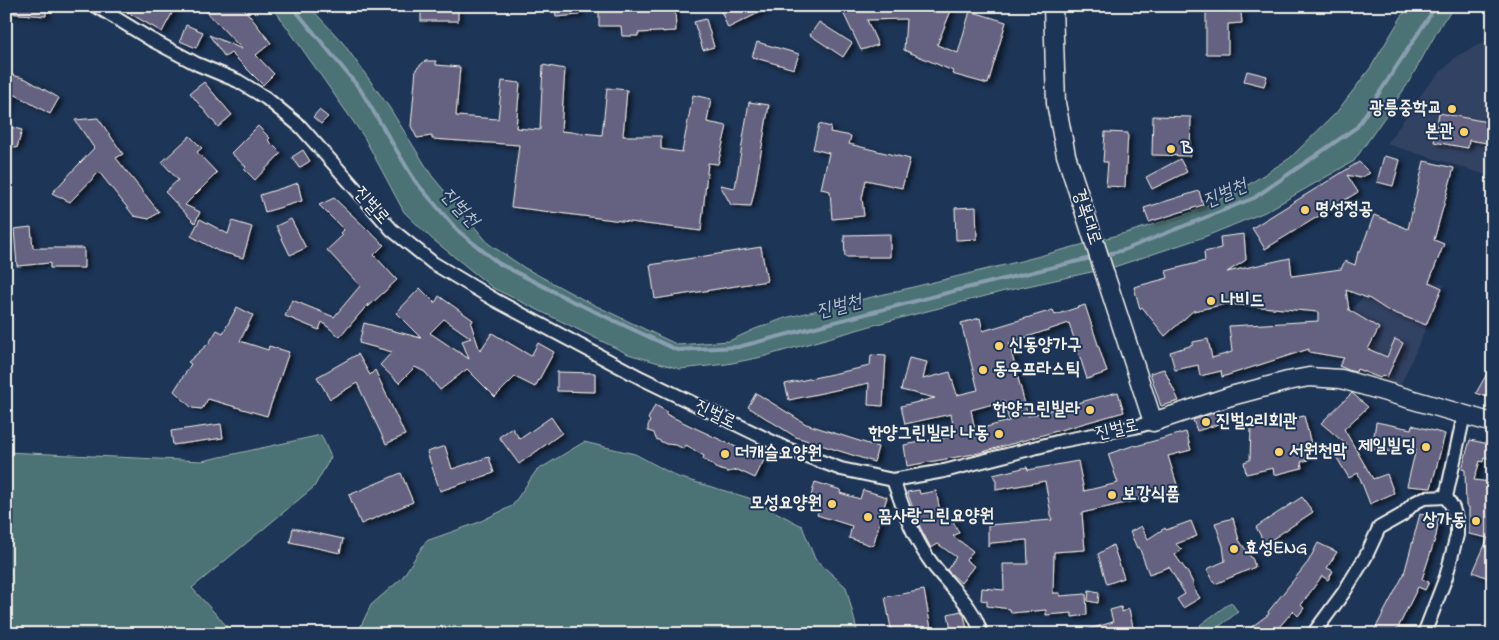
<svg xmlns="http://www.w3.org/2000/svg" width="1499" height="640" font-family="'Indie Flower','Poor Story',sans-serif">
<defs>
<filter id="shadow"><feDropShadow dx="4" dy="2.5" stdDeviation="2.5" flood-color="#0009"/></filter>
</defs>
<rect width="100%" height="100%" fill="#1d3557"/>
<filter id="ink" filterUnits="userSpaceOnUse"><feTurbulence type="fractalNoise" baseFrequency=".02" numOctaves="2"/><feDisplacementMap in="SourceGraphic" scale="10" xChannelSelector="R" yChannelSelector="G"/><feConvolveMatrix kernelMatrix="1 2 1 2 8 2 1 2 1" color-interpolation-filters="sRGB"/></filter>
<g filter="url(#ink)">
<g fill="#334264">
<path d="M1493,37V177L1387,144L1427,86L1457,56Z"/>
<path d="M1386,265L1445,285L1401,384H1390L1338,367L1354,340L1342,332L1355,305L1366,295Z"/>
</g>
<g fill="#4c7275" stroke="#a0b2ae">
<path d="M272,6H309L343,43L389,107L432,176L457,206L489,244L525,268L584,300L678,345L729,341L755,329L785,318L1021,261L1129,232L1190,213L1240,190L1290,158L1336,113L1371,67L1408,6H1456L1443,21L1407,85L1354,161L1265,212L1204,237L1114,267L1005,291L881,323L762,357L727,364L680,369L628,354L493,288L431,238L404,212L364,137Z"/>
<path d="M321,435L331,457L314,487L192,588L234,634H6V452L202,461Z"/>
<path d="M584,442L635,454L678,477L749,498L802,526L815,559L846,587L858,634H357L371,605L402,578L426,541L477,523L512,506L536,471Z"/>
<path d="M1231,602L1238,612L1209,634H1206L1200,625Z"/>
</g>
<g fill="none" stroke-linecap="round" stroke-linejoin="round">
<g stroke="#899eaf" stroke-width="4">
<path d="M292,6L360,89L415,181L457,230L498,263L572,301L677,350L738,347L958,290L1095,257"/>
<path d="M1104,255L1124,250L1254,198L1357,127L1436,6"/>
</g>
</g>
<g fill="#656281" stroke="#f4f1e8" fill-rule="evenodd" filter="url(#shadow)">
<path d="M7,6H46V16L7,13Z"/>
<path d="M117,6H176L162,32Z"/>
<path d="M201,6H242L271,43L256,55L274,74L263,85L231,53L225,57L209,35L242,49Z"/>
<rect x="421" y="6" width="37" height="15"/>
<path d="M555,6H579V15L556,17Z"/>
<path d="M599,6H675L676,31L638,33V36H622L621,26H599Z"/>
<path d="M719,6H773L728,28Z"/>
<path d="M840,6H953L937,45L958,53L970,11L1006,22L988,84L952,74L953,71L904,50L906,19L867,20L878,45L861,50Z"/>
<path d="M1206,6H1228V12H1241L1242,23L1228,24V54H1206Z"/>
<path d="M706,19L714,47L703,50L694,22Z"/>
<path d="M819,22L852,43L843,57L810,35Z"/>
<path d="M186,25L203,32L196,48L180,41Z"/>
<path d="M757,42L799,54L794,69L752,57Z"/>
<path d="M425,61H436V65L460,67L456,116L498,119L502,81L520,83L516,128L540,130L543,65L565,69L561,131L602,135L607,88L627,90L623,136H661V149L682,152L693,95L711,99L707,122L727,126L718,164L708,163L701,231L511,207L519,145L432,139V136L417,138L411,126L416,69Z"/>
<path d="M1247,71L1267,76L1264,86L1244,81Z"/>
<path d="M6,73L26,79L59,98L50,114L14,94L8,113L6,112Z"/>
<path d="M204,82L232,115L218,127L190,93Z"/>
<path d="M749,102L769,105L755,188L751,206L731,205L720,185L735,188Z"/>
<path d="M319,110L328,117L321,124L313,117Z"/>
<path d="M1439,113L1493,123V144L1469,140L1468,148L1434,142Z"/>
<path d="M1153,116L1191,117L1190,156L1152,155Z"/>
<path d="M98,118L123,154L116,158L159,212L149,219L134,216L99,172L70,202L52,193L94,148L75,120Z"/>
<path d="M819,124L831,127L830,132L851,136L849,144L910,159L902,188L866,180L862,198L864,216L832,219L830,191L821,189L829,153L813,149Z"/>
<path d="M6,126L22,130L17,148L6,146Z"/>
<path d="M258,126L270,138L268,140L281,153L255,180L244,169L246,167L231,153Z"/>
<path d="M1105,132L1128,133L1125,187L1106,186L1108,162H1103Z"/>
<path d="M190,136L202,148L197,152L217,173L185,205L200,212L195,223L165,192L178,180L162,162Z"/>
<path d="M303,150L310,161L299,168L292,157Z"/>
<path d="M1384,156L1400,160L1393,186L1377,182Z"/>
<path d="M1180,159L1187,172L1152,189L1146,177Z"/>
<path d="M1424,161L1454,168L1434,240L1444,244L1429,282L1442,288L1426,325L1387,310L1370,299L1346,290L1349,310L1379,328L1368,349L1387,357L1395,339L1403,343L1387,377L1382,375L1380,378L1357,369L1356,372L1351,371L1339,366L1344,358L1309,352V349L1222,377L1221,371L1200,376L1198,365L1175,370L1170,352L1193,345V342L1208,339L1212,358L1232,352L1229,326L1318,321V312L1227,304L1193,311L1165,336L1142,307L1140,309L1134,287L1168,278L1166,271L1205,261L1204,252L1221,248L1220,237L1244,234L1246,260L1227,272L1290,258L1292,276L1341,269L1345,261L1355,265L1358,252H1360L1374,215L1408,229Z"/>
<path d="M1359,162L1370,173L1360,178L1347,175L1358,192L1265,249L1252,228Z"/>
<path d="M298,183L302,201L265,212L260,195Z"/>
<path d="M1199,191L1203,205L1149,222L1144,208Z"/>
<path d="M334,198L384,245L374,255L397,280L368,307L369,303L340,337L322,322L319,330L285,316L292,300L334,317L360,286L327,250L343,235L341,233L344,230L319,205Z"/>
<path d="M976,207L977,239L956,240L955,208Z"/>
<path d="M200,219L228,234L232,221L252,227L243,258L218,251L191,236Z"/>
<path d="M291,219L306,248L290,255L276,226Z"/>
<path d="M31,227L33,248H84V268H50V263L17,266L14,229Z"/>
<path d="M890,234V257H845L844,235Z"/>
<path d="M761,247L767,281L655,299L650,265Z"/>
<path d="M420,288L435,303L439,296L473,320L471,324L480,351L492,333L531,356L538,343L554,352L535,387L515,377L495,397L467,369L440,390L425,372L415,367L399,383L380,365L392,352L359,343L364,323L421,338L396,313ZM444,319L471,338L462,341L469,359L430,333Z"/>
<path d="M1085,305L1107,372L1087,379L1069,323L1009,343L1028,416L1118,392L1124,412L979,453L907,466L904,445L955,436L951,414L905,424L901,406L935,398L901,390L909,358L927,362L923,379L950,372L957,395L978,390L961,323L980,318L983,331L1053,310L1055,315ZM1004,401L1009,421L975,430L971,410Z"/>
<path d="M237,307L253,315L240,341L268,350L269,346L289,352L267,416L208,399L202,409L192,408L174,391L191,364L188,362L209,343L217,330L223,333Z"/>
<path d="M358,354L370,375L375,370L405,435L386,444L357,383L330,399L317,377Z"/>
<path d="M871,355L886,356L883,406L868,405L869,383L789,400L785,384L870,366Z"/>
<path d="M1493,363V399L1476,393Z"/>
<path d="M1164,369L1179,401L1161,406L1150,373Z"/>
<path d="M557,372L595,373V392L557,391Z"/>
<path d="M756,393L806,424L878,447L874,462L796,437L748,407Z"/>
<path d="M1352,393L1368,407L1344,429L1373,479L1387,474L1394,493L1370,504L1358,473L1349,478L1335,455L1348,446L1321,423Z"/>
<path d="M655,405L666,411V414L695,428L764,460L755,478L738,470L728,472L715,468L713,465L703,459L704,456L686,445L684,449L676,445L666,444L656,439L654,433L648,431V426L650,421L648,419Z"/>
<path d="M1216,412L1219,424L1197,431L1193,420Z"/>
<path d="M1304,416L1311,444L1305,445L1308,460L1301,462L1302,468L1274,475L1273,468L1246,474L1244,462L1250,460L1251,427Z"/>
<path d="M551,417L562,433L519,464L499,437L512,428L520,439Z"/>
<path d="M1376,422L1411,429L1412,425L1445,434L1431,488L1407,486L1416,449L1395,442L1392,452L1372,449Z"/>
<path d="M221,424L223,438L173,445L171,431Z"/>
<path d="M1186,432L1191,450L1168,456L1178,488L1138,500L1082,513L1085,550L1054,552L1053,593H1060V596L1086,594L1087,615L1072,617V613L1046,615V610L1011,613L1010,609L987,606V601L981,600L982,588L1004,590L1003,564H1028L1027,540L991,543L988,547V525L1052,520L1045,481L996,490V481L993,475L1027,467L1028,470L1078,461L1084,491L1118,483L1108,454L1135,445L1136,446Z"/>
<path d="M1470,440L1493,445V459L1484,457L1483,462L1480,461L1474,480L1491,482L1490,489H1493V580L1473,572L1488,538L1469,534V507L1466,506L1465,470L1462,469Z"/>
<path d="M445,446L452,469L489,457L494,473L440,491L427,452Z"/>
<path d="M401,473L413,502L361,524L349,495Z"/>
<path d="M815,482L841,490L840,493L860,499L863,490L887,497L873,546L849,538L852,526L817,515L820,506L809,503Z"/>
<path d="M919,490L920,494L936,491L942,521L951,517L959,533L953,536L973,551L966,560L974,566L961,583L947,570L956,557L938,544L931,548L920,527L907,492Z"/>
<path d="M1302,497L1313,512L1265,544L1256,527Z"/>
<path d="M1420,514L1439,518L1436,536L1422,579L1429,582L1425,590L1418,587L1395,634H1371L1376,627L1404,574Z"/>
<path d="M1233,518L1239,540L1253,560L1255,567L1215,584L1207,569L1225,561L1223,546L1215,523Z"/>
<path d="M1191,521L1197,536L1176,544L1182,550L1175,555L1188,573L1193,583L1194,589L1200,598L1183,608L1177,599L1185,594L1169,567L1149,574L1139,547L1137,548L1130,532L1141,526L1148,539L1165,528L1166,530Z"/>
<path d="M293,528L343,539L340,553L290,542Z"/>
<path d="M1318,543L1337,552L1327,568L1333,571L1328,580L1322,576L1301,605L1304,608L1298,616L1293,611L1273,634H1242L1269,614L1268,612L1308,562Z"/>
<path d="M1113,545L1124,578L1107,584L1098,554Z"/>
<path d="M924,590L932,634H892L885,597Z"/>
<path d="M1089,590L1099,592L1098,603L1088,601Z"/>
<path d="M1121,607L1122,612L1129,609L1133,627L1116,634H1083V631L1113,622L1110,610Z"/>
<path d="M961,611L964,615L968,634H952L948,614Z"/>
</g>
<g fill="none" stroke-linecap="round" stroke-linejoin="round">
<g stroke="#f4f1e8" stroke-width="16">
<g id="street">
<path d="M96,6L150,39L197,64L238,81L266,98L301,127L392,230L433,263L495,300L641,378L785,448L841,469L893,480L944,471L1061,441L1135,427L1153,422"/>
<path d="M893,480C903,507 912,535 928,558C945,584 974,603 981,634"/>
<path d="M1446,497L1464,415"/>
<path d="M1313,634L1344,592L1366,556L1379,528L1402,515L1414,503L1424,498L1446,497"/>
<path d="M1424,634L1446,577L1457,535V522L1453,508L1446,497"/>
</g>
</g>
<g stroke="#f4f1e8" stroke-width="21">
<path id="secondary" d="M1053,6L1056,103L1066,155L1153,422L1231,396L1288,381L1309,377L1341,379L1493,423"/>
</g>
<use href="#street" stroke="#1d3557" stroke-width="12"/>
<use href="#secondary" stroke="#1d3557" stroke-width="18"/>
</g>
</g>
<g fill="#ffd166" stroke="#1d3557" stroke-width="2">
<circle cx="1452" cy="109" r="5"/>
<circle cx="1464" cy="132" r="5"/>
<circle cx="1171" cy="149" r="5"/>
<circle cx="1305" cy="210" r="5"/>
<circle cx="1211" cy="301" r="5"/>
<circle cx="999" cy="346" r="5"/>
<circle cx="983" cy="370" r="5"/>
<circle cx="1090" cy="410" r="5"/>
<circle cx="1206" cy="422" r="5"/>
<circle cx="999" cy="434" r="5"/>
<circle cx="1426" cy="447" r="5"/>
<circle cx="1279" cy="452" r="5"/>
<circle cx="725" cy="454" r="5"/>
<circle cx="1112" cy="495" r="5"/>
<circle cx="832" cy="504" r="5"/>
<circle cx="868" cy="517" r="5"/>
<circle cx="1476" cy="521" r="5"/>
<circle cx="1234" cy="549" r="5"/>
</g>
<g text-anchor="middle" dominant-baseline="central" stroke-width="4" stroke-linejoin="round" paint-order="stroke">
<g font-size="18" font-weight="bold" fill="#f4f1e8" stroke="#1d3557" text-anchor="start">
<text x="1442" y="109" text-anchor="end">광릉중학교</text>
<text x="1454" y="132" text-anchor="end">본관</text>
<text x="1181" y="149">B</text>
<text x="1315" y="210">명성정공</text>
<text x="1221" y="301">나비드</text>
<text x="1009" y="346">신동양가구</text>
<text x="993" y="370">동우프라스틱</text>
<text x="1080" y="410" text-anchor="end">한양그린빌라</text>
<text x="1216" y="422">진벌2리회관</text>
<text x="989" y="434" text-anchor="end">한양그린빌라 나동</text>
<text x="1416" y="447" text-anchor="end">제일빌딩</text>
<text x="1289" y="452">서원천막</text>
<text x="735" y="454">더캐슬요양원</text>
<text x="1122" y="495">보강식품</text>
<text x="822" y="504" text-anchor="end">모성요양원</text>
<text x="878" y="517">꿈사랑그린요양원</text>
<text x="1466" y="521" text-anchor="end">상가동</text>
<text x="1244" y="549">효성ENG</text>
</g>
<g font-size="18" fill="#f4f1e8" stroke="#1d3557">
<text transform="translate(371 206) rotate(49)">진벌로</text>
<text transform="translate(1086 217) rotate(72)">경복대로</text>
<text transform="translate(715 415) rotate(26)">진벌로</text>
<text transform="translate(1117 430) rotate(-12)">진벌로</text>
</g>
<g font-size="19" font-style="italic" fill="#b5c1c7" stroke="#1d3557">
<text transform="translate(1225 194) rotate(-23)">진벌천</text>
<text transform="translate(459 208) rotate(47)">진벌천</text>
<text transform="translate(839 307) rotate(-14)">진벌천</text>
</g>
</g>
<rect width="1499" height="640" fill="none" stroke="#1d3557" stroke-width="25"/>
<rect x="12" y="12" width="1474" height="615" fill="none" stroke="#f4f1e8" stroke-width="2" filter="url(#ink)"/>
</svg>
